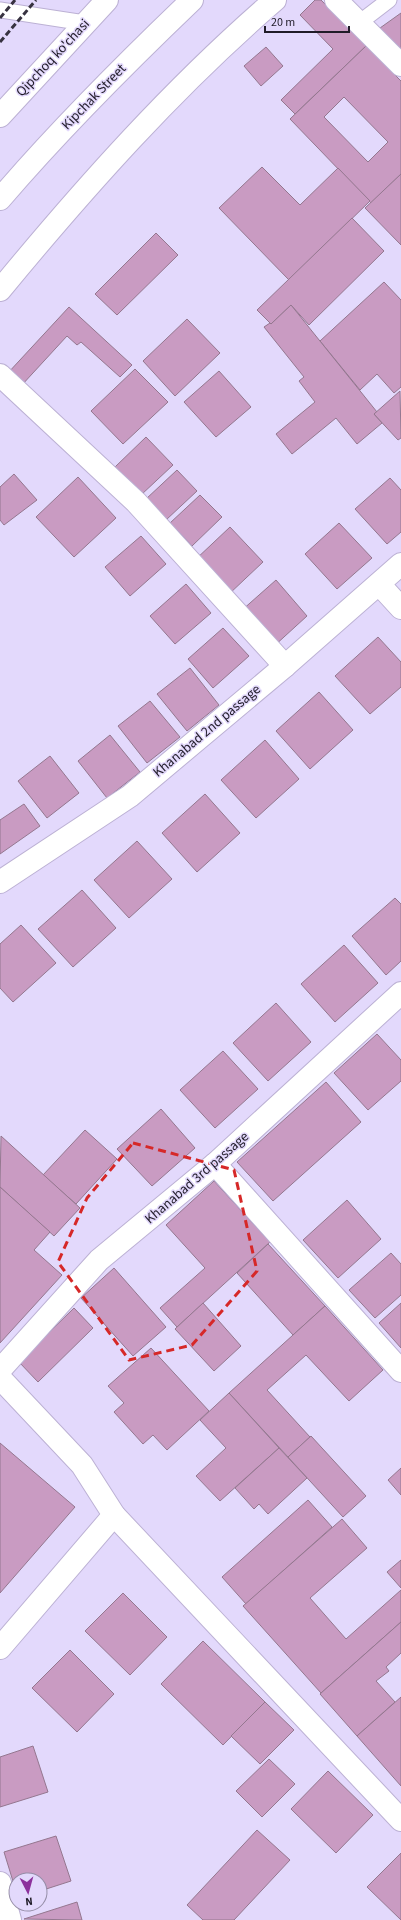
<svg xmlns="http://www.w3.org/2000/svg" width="401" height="1920" font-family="'Source Sans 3',sans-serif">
<rect width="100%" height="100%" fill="#e3d9fc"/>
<g fill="#c99bc2" stroke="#94778f" fill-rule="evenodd">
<path d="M315,0H321L366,46L295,114L281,100L333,49L300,15Z"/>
<path d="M401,13V56L380,28Z"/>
<path d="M366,46L401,81V174L371,203L290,119ZM344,97L388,142L368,162L324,117Z"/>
<path d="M266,47L283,66L261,86L244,66Z"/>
<path d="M262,167L300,205L338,168L370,201L289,280L219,208Z"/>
<path d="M401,174V245L365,208Z"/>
<path d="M352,218L384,251L309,325L291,305L271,324L257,310Z"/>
<path d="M156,233L178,255L117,315L95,294Z"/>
<path d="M384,282L401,300V387L394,393L377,374L360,390L320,341Z"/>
<path d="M291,305L377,412L374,414L382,423L357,444L336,418L292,454L276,434L315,402L299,381L304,377L264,327L270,323L271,324Z"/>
<path d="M69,307L132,365L120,377L81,342L77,345L67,336L21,386L7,374Z"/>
<path d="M187,319L220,353L175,396L143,361Z"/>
<path d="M135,369L168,402L123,444L91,411Z"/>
<path d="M219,371L251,407L216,437L184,402Z"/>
<path d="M400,391L401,438L398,440L374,414Z"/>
<path d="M146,437L173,465L141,495L115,467Z"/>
<path d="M177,470L197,491L166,520L146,499Z"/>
<path d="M14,474L37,500L4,525L0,520V487Z"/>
<path d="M78,477L116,518L74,557L36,517Z"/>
<path d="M390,478L401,490V532L387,544L355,509Z"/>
<path d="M200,495L222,517L192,546L170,523Z"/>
<path d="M339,523L372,558L337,589L305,554Z"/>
<path d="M230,527L263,562L228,595L195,560Z"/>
<path d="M141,536L166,564L130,596L105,567Z"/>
<path d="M276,580L307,616L273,647L241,611Z"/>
<path d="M186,584L211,613L175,644L150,616Z"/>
<path d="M223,628L249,656L213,688L188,659Z"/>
<path d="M378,637L401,662V687L370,714L335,676Z"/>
<path d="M190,668L219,705L187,731L157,694Z"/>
<path d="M319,692L353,730L310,769L276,731Z"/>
<path d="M150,701L180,737L147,763L118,726Z"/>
<path d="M110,735L140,772L107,798L78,761Z"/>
<path d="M265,740L299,779L256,818L221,780Z"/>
<path d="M50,756L79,793L47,818L18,781Z"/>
<path d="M205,794L240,833L197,872L162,833Z"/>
<path d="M24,804L40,826L0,854V820Z"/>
<path d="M137,841L172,879L129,918L94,880Z"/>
<path d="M82,890L116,928L73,967L38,929Z"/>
<path d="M395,898L401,904V961L386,975L352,936Z"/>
<path d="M21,925L56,963L13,1002L0,988V944Z"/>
<path d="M344,945L378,983L335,1022L301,984Z"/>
<path d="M276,1003L311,1042L268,1081L233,1043Z"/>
<path d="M377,1034L401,1060V1081L368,1110L334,1073Z"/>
<path d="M223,1051L258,1089L215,1128L180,1090Z"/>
<path d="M326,1082L361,1122L273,1201L237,1162Z"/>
<path d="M161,1109L195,1148L152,1186L117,1149Z"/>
<path d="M85,1130L117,1159L76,1204L43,1175Z"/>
<path d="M1,1136L80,1208L54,1236L0,1187Z"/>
<path d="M214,1181L270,1242L177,1327L160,1308L205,1268L166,1225Z"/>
<path d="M0,1187L50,1232L34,1250L62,1275L0,1343Z"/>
<path d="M347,1200L381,1239L338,1278L303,1240Z"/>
<path d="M268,1244L325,1306L293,1335L237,1273Z"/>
<path d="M391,1253L401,1264V1295L375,1318L349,1290Z"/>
<path d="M114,1268L166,1327L133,1356L81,1298Z"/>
<path d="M203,1303L241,1346L214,1371L175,1329Z"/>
<path d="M401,1303V1348L379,1323Z"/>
<path d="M325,1306L383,1370L349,1401L306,1355L267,1390L310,1437L288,1457L229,1393Z"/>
<path d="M74,1308L93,1328L38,1382L19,1362Z"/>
<path d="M151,1348L209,1411L167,1450L153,1435L143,1444L114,1412L124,1403L108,1386Z"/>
<path d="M229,1393L279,1448L220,1501L196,1476L226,1448L200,1420Z"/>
<path d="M311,1436L366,1496L343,1517L288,1457Z"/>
<path d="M0,1443L75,1507L0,1593Z"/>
<path d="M279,1448L307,1478L268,1514L259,1504L254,1509L235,1488Z"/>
<path d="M401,1468V1495L388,1480Z"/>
<path d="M308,1500L332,1527L246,1604L222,1577Z"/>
<path d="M342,1519L367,1548L310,1598L346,1639L401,1590V1622L321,1693L243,1606Z"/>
<path d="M401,1560V1588L387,1572Z"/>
<path d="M123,1593L167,1637L130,1675L85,1631Z"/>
<path d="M401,1622V1653L386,1667L389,1671L376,1681L395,1702L357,1736L320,1694Z"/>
<path d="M203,1641L265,1702L223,1745L161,1684Z"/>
<path d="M70,1650L114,1694L77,1732L32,1688Z"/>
<path d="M401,1697V1786L357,1736Z"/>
<path d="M265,1702L294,1730L260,1764L231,1736Z"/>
<path d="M33,1746L48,1792L0,1807V1757Z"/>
<path d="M269,1759L295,1784L262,1817L236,1791Z"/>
<path d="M328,1771L373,1815L336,1853L291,1809Z"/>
<path d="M257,1830L290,1860L234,1920H203L187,1905Z"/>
<path d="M56,1836L71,1881L40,1891V1880H16V1891L4,1852Z"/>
<path d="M401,1853V1920L367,1887Z"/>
<path d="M77,1902L82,1920L24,1919Z"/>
</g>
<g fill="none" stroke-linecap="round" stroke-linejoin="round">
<g stroke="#bcb1d4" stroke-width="17">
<g id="service">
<path d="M0,10L85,23"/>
<path d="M359,23L389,0"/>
</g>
</g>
<g stroke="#bcb1d4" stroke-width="24">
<g id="minor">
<path d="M336,0L401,65"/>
<path d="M0,290C85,187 174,87 275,0"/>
<path d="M0,375L136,502L285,666"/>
<path d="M379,584L401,608"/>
<path d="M0,882L130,796L285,666L401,564"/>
<path d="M215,1164L401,1371"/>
<path d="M0,1370L99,1260L215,1164L401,993"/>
<path d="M0,1378L82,1465L114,1515L401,1820"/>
<path d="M0,1648L114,1515"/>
<path d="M0,1883L10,1920"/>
</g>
</g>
<g stroke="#bcb1d4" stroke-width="24">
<g id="primary">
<path d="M0,116L107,0"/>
<path d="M0,199C60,129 125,64 192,0"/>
</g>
</g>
<use href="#service" stroke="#fff" stroke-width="15"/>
<use href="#minor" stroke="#fff" stroke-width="22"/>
<use href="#primary" stroke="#fff" stroke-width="22"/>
<g stroke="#373240" stroke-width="3" stroke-dasharray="6 3" stroke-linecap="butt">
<path d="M0,18L15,0"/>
<path d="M0,42L36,0"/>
</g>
</g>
<path fill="none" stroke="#d62828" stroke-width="3" stroke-dasharray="8 5" stroke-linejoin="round" d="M133,1143L234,1170L257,1271L192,1345L129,1360L58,1262L87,1198Z"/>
<g text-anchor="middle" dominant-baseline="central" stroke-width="3" stroke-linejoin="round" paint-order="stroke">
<g font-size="14" fill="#201c28" stroke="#e3d9fc">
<text transform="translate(53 58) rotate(-47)">Qipchoq ko'chasi</text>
<text transform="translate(94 97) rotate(-46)">Kipchak Street</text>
<text transform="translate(207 731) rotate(-40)">Khanabad 2nd passage</text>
<text transform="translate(197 1178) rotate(-41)">Khanabad 3rd passage</text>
</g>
</g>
<g transform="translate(28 1892) rotate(174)"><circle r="19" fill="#e3d9fc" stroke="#958da7"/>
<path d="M0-3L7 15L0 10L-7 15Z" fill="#8c319c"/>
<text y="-6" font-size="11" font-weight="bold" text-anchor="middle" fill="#201c28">N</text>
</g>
<path d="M265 26v6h84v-6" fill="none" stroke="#201c28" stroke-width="2"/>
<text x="271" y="26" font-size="12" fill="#201c28" stroke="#e3d9fc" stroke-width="3" paint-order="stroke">20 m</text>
</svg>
